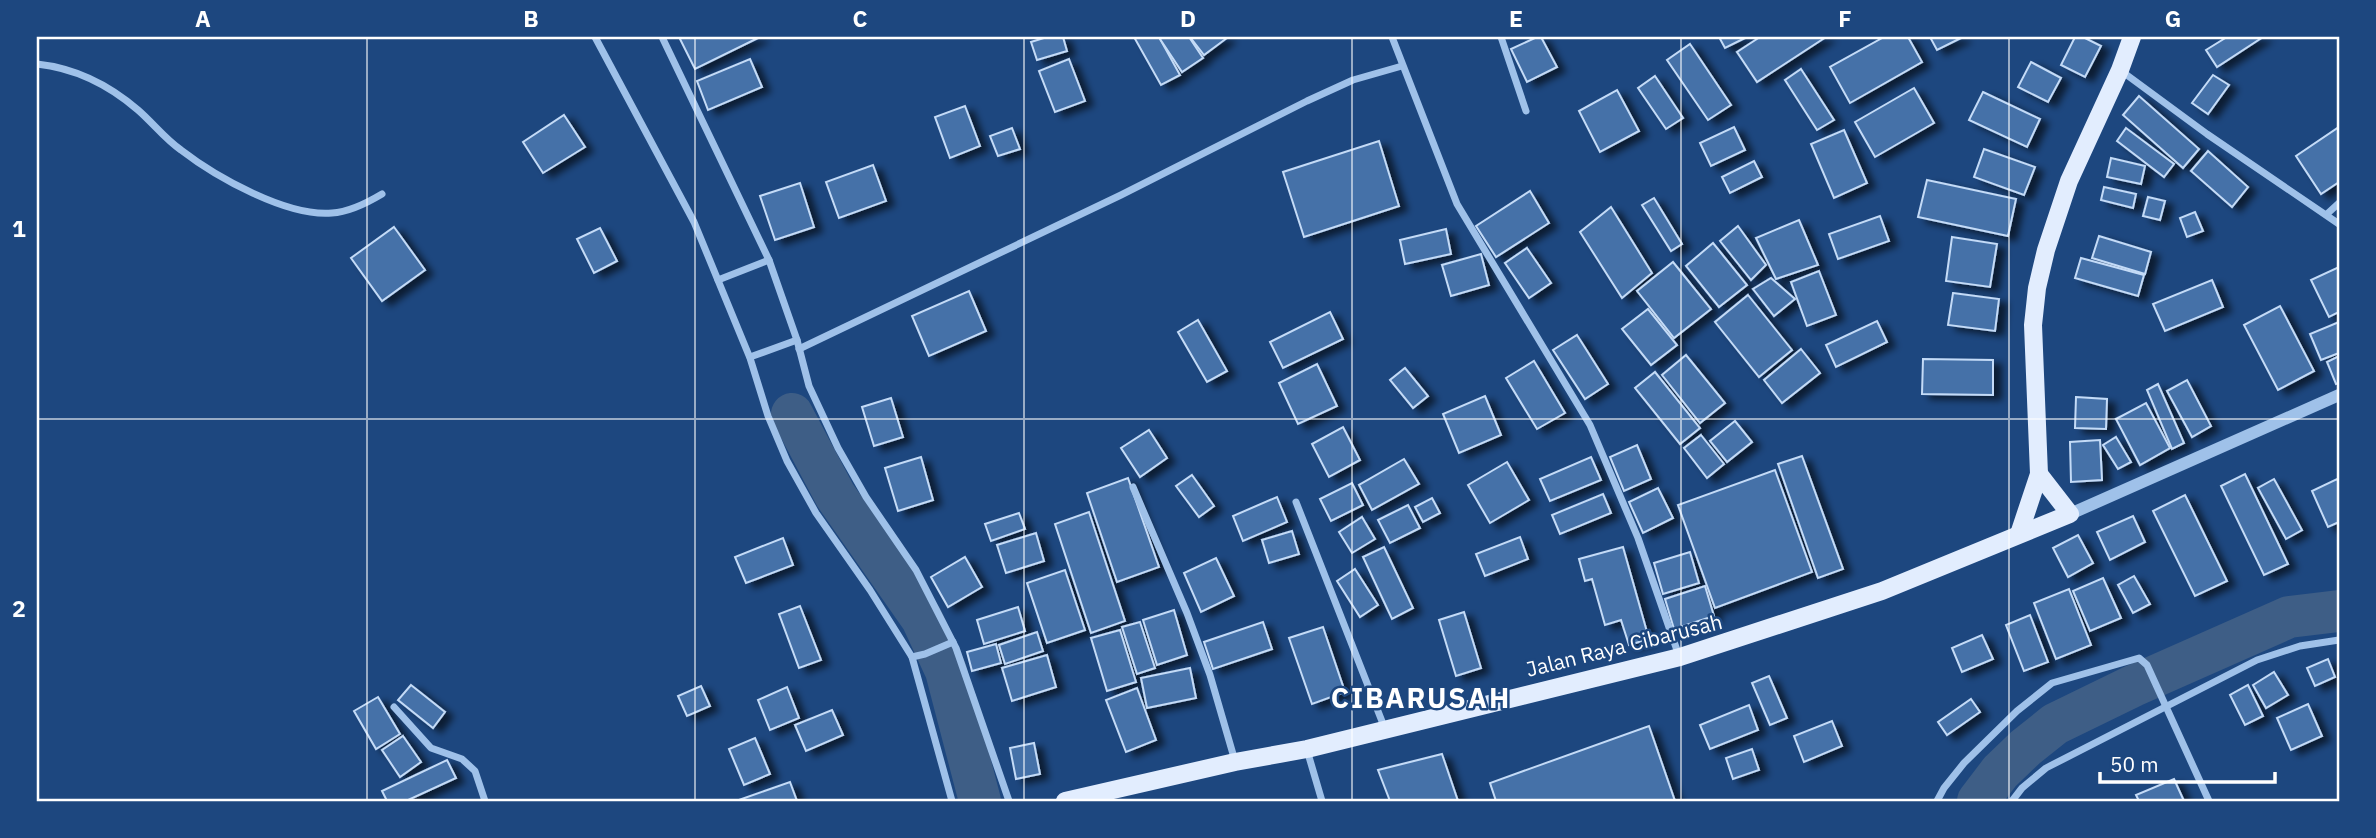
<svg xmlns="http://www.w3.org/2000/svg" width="2376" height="838" font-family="'IBM Plex Sans',sans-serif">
<defs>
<filter id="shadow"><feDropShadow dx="8" dy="4.5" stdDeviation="3.5" flood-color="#0009"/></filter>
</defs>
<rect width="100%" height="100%" fill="#1d477f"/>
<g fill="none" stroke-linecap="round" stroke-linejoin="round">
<g stroke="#3e5e86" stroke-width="42">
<path d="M792,414L835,495L922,619L946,671L980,801"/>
<path d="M1978,801L2000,772L2025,748L2055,724L2133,686L2289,617L2339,611"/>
</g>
</g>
<g fill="#4571a8" stroke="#c4dbf7" stroke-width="2" filter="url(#shadow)">
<path d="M679,37H760L695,69Z"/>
<path d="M1047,37H1063L1067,51L1037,60L1031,42Z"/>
<path d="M1134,37H1159L1180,75L1161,85Z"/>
<path d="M1163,37H1189L1203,58L1182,72L1160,39Z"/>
<path d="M1190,37H1226L1227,38L1204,55Z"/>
<path d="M1537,37H1541L1557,67L1527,82L1511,49Z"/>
<path d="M1719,37H1747L1725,48Z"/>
<path d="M1760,37H1826L1757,82L1737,52Z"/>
<path d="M1884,37H1908L1922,62L1850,103L1830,67Z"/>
<path d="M1930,37H1963L1937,50Z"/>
<path d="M2075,37H2083L2101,46L2085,77L2061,65Z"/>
<path d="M2227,37H2263L2217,67L2206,50Z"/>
<path d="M1690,44L1731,105L1708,120L1667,60Z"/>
<path d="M750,59L762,87L708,110L697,81Z"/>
<path d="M1069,59L1085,101L1055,112L1039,71Z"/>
<path d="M2031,62L2061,78L2048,102L2018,87Z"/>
<path d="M1801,69L1834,120L1817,130L1785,80Z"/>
<path d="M2213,75L2229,85L2208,114L2192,103Z"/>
<path d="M1655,76L1683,118L1666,129L1638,88Z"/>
<path d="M1914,88L1934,123L1875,157L1855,122Z"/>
<path d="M1617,90L1639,131L1600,152L1579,111Z"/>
<path d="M1983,92L2040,119L2027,147L1969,120Z"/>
<path d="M2139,96L2199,149L2183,168L2123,115Z"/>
<path d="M965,106L980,146L950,158L935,117Z"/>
<path d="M564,115L585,147L543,173L523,142Z"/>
<path d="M1734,127L1745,150L1711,166L1700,143Z"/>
<path d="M2339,127V182L2321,194L2296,156Z"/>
<path d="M1012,128L1020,149L998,156L990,136Z"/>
<path d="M2126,128L2174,164L2164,177L2117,141Z"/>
<path d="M1844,130L1867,183L1834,198L1811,144Z"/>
<path d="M1379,141L1399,206L1304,237L1283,172Z"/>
<path d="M1984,149L2035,167L2024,195L1974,177Z"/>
<path d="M2208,151L2248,187L2232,207L2191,171Z"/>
<path d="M2111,158L2145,166L2141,184L2107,177Z"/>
<path d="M1754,161L1762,177L1730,193L1722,177Z"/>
<path d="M873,165L886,201L839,218L826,182Z"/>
<path d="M1927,180L2016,199L2008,236L1918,217Z"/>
<path d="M800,183L814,227L775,240L760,196Z"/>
<path d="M2104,187L2136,194L2133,208L2101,200Z"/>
<path d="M1530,191L1549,223L1496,257L1476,226Z"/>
<path d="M2148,197L2165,201L2160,220L2143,216Z"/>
<path d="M1654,198L1682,244L1671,251L1642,205Z"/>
<path d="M1611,207L1652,273L1622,298L1580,232Z"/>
<path d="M2195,212L2203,231L2187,237L2180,218Z"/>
<path d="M1880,216L1889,241L1838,259L1829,234Z"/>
<path d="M1799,220L1818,265L1776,279L1756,238Z"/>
<path d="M1738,226L1766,265L1751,280L1720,241Z"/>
<path d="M394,227L425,270L382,301L351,258Z"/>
<path d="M600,228L617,261L594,273L577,239Z"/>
<path d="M1446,229L1451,254L1405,264L1400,240Z"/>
<path d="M2099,236L2151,252L2145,274L2092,258Z"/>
<path d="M1952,237L1997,244L1990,287L1946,281Z"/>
<path d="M1713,243L1747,285L1719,307L1686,266Z"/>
<path d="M1527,248L1551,283L1529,298L1505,263Z"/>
<path d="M1481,254L1489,285L1451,296L1442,265Z"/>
<path d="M2081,258L2144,275L2138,296L2075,278Z"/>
<path d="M1673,262L1711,309L1674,338L1637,291Z"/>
<path d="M2339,267V312L2329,317L2311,280Z"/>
<path d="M1819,271L1836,315L1807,326L1791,282Z"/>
<path d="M1771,278L1795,299L1774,316L1753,289Z"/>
<path d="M2212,280L2223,307L2165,331L2153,304Z"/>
<path d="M969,291L986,331L929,356L912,316Z"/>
<path d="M1953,293L1999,299L1995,331L1948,325Z"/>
<path d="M1748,295L1792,350L1759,377L1715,322Z"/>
<path d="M2280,306L2314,371L2278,390L2244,325Z"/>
<path d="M1648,309L1677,345L1651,365L1622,329Z"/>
<path d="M1330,312L1343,339L1283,368L1270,342Z"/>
<path d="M1198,320L1227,371L1207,382L1178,332Z"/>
<path d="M1877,321L1887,342L1836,367L1826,345Z"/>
<path d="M2339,322V353L2321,360L2310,334Z"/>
<path d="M1577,335L1608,384L1585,399L1553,350Z"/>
<path d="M1801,349L1820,373L1782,403L1764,380Z"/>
<path d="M1686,355L1725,403L1700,423L1662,375Z"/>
<path d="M2339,356V383L2336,384L2327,362Z"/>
<path d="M1923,359L1993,360V395L1922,394Z"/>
<path d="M1534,361L1565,413L1537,429L1506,378Z"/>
<path d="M1317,364L1337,406L1298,424L1279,383Z"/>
<path d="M1405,368L1428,396L1413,408L1390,380Z"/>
<path d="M1655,372L1700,428L1680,444L1635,388Z"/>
<path d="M2187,380L2211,426L2192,437L2167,391Z"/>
<path d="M2158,384L2184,443L2172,449L2147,390Z"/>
<path d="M1485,396L1501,435L1459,453L1443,414Z"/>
<path d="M2076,397L2107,399L2106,429L2075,428Z"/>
<path d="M891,398L903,437L874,446L862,407Z"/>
<path d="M2146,403L2170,448L2140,465L2116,419Z"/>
<path d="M1735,421L1752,442L1727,462L1710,441Z"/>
<path d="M1343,427L1360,460L1329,477L1312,444Z"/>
<path d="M1149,430L1167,458L1140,477L1121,448Z"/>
<path d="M1701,435L1724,464L1707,478L1684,448Z"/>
<path d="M2116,437L2131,462L2118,469L2103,445Z"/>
<path d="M2100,440L2102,480L2071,482L2070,442Z"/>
<path d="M1637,445L1651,479L1624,491L1610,457Z"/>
<path d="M1802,456L1843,569L1818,578L1778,464Z"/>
<path d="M921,457L933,500L898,511L885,468Z"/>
<path d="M1591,457L1601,480L1550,501L1540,479Z"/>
<path d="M1404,459L1419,484L1372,510L1359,485Z"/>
<path d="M1507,462L1529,500L1490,523L1468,485Z"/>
<path d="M1775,470L1812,572L1715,608L1678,505Z"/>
<path d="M2245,474L2288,564L2264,575L2221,486Z"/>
<path d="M1192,475L1214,506L1199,517L1176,486Z"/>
<path d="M1128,478L1159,567L1117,582L1087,493Z"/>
<path d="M2274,479L2302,530L2286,539L2258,488Z"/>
<path d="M2337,479L2339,484V522L2328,527L2312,491Z"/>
<path d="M1352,483L1363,505L1331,521L1320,499Z"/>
<path d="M1658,488L1673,518L1643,533L1629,502Z"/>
<path d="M1603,494L1611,513L1560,534L1552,515Z"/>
<path d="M2185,495L2227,581L2195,596L2153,511Z"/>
<path d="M1277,497L1287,522L1243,541L1233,516Z"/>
<path d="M1432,498L1440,513L1423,522L1415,507Z"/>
<path d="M1408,505L1420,528L1390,543L1378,520Z"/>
<path d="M1089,512L1125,621L1091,633L1055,524Z"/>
<path d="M1019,513L1025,529L991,541L985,524Z"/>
<path d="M2133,516L2145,542L2110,560L2097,532Z"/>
<path d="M1362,517L1375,539L1352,553L1339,532Z"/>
<path d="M1292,531L1299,554L1269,563L1262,540Z"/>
<path d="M1036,533L1044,561L1006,573L997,545Z"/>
<path d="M2078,535L2093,563L2068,577L2053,548Z"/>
<path d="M1520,537L1528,559L1485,576L1476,554Z"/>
<path d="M783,538L793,565L746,583L735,557Z"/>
<path d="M1384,547L1413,608L1392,619L1363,557Z"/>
<path d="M1623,547L1649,639L1629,645L1621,620L1605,625L1592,579L1585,581L1579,559Z"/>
<path d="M1690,552L1699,583L1663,594L1654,563Z"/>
<path d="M965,557L982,587L948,607L931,577Z"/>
<path d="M1216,558L1234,596L1201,612L1184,573Z"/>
<path d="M1355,569L1378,605L1360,617L1337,581Z"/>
<path d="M1065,570L1085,630L1047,643L1027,583Z"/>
<path d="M2134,576L2150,604L2133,613L2118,585Z"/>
<path d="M2103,578L2121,618L2090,631L2073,591Z"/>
<path d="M1705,586L1714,616L1674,629L1665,599Z"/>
<path d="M2069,589L2091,645L2056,659L2034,603Z"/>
<path d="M800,606L821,660L799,668L779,614Z"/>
<path d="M1018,607L1025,631L984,644L977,620Z"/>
<path d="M1174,610L1187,655L1157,665L1143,620Z"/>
<path d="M1464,612L1481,668L1456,676L1439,620Z"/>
<path d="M2030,615L2048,662L2024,671L2006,625Z"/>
<path d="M1140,622L1155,668L1137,674L1122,627Z"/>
<path d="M1263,622L1272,649L1213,669L1204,642Z"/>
<path d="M1323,627L1345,692L1312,704L1289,638Z"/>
<path d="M1120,630L1136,682L1107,691L1091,638Z"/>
<path d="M1037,632L1043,651L1005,664L999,645Z"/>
<path d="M1982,635L1993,659L1962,672L1952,648Z"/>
<path d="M996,644L1001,663L972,671L967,652Z"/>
<path d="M1047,655L1056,687L1012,701L1002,668Z"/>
<path d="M2328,659L2335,677L2315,686L2307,668Z"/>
<path d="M1190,668L1196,698L1147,708L1141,678Z"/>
<path d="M2274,672L2288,695L2266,708L2253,685Z"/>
<path d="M1769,676L1787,718L1770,725L1752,683Z"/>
<path d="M411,685L445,712L433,728L398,700Z"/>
<path d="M2248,685L2263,716L2245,725L2230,695Z"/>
<path d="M701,686L710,706L687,716L678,696Z"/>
<path d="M787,687L799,718L770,730L758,700Z"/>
<path d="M1137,688L1156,740L1126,752L1106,700Z"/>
<path d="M378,697L400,734L376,749L354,711Z"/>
<path d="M1971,699L1980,712L1947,735L1938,722Z"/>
<path d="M2308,704L2322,736L2291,750L2277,718Z"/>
<path d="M1749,705L1758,730L1710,749L1700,725Z"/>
<path d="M832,710L843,735L806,751L795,725Z"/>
<path d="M1832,721L1842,746L1804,762L1794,736Z"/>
<path d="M1649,726L1675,801H1496L1490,783Z"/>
<path d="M403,736L421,762L400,777L382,750Z"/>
<path d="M755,738L770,774L744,785L729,749Z"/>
<path d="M1034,743L1040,774L1016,779L1010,748Z"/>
<path d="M1752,749L1759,770L1733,779L1726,758Z"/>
<path d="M1442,754L1458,801H1390L1378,770Z"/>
<path d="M447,760L456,778L406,801H387L382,791Z"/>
<path d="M2174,779L2184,801H2139L2136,795Z"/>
<path d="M790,782L797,801H736Z"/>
</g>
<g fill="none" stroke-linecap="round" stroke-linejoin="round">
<g stroke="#9fc1e9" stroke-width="7">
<path d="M595,37L694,222L750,358L768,416L787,461L816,513L870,590L912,657L952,801"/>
<path d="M662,37L769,260L797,340L809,386L838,448L866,497L916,570L956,648L1009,801"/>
<path d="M1392,37L1457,204L1590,425L1638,538L1679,656"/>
<path d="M1501,37L1526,111"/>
<path d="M37,64C74,68 109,85 138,110C153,123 165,139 181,150C216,177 287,217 332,213C350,212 367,203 382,194"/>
<path d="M2120,70L2207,134L2339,224"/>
<path d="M2327,214L2339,203"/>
<path d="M718,280L769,260"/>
<path d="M799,349L1121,195L1307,101L1353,80L1402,66"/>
<path d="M750,357L797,340"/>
<path d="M1133,487L1187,613L1210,675L1235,761"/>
<path d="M1296,502L1385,729"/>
<path d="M912,657L925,654L953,642"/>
<path d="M394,707L431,748L462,759L475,771L485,801"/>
<path d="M1307,750L1322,801"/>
<path d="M1937,801L1944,788L1964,763L2017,711L2052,683L2139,658L2147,665L2209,801"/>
<path d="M2012,801L2022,788L2046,768L2257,660L2300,646L2339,640"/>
</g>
<path stroke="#9fc1e9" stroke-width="12" d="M2070,514L2339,395"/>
<g stroke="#e2edfe" stroke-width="18">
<path d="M2019,534L2039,474L2033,325L2037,288L2046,250L2069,181L2120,70L2132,37"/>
<path d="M1065,801L1235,762L1307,749L1680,657L1882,591L2070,514L2039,474"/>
</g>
</g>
<path fill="none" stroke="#fff" stroke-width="2" stroke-opacity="0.55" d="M367,37V801M695,37V801M1024,37V801M1352,37V801M1681,37V801M2009,37V801M37,419H2339"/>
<g text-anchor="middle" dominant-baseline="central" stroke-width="5" stroke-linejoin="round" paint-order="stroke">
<g font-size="21" fill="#fff" stroke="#1d477f">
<text transform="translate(1624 645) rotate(-14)">Jalan Raya Cibarusah</text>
</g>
<g font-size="28" font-weight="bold" letter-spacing="2" fill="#fff" stroke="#1d477f">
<text x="1421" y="697">CIBARUSAH</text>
</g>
</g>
<rect width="2376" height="838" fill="none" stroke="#1d477f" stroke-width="77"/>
<path d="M2100 772v10h175v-10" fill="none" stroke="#ffffff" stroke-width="3.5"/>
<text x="2110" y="772" font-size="21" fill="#ffffff" stroke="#1d477f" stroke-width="5" paint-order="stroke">50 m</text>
<rect x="38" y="38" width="2300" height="762" fill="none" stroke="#fff" stroke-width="2.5"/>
<g font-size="23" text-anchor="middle" font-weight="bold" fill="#fff">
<text x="203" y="27">A</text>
<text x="531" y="27">B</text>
<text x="860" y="27">C</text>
<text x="1188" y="27">D</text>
<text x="1516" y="27">E</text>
<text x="1845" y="27">F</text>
<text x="2173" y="27">G</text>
<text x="19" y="237">1</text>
<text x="19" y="617">2</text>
</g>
</svg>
